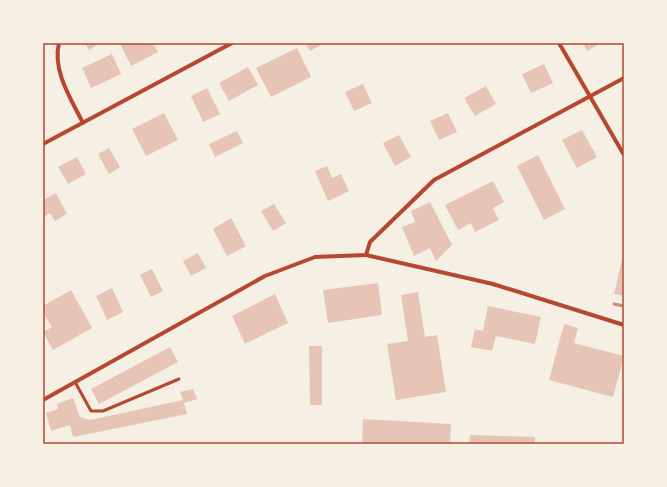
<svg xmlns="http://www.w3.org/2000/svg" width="667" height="487" font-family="'Noto Serif',serif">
<rect width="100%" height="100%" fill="#f6efe4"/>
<g fill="#e6c5b7">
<path d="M85,43H100L89,50Z"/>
<path d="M120,43H153L158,52L131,66Z"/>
<path d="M305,43H325L310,51Z"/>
<path d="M583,43H601L587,51Z"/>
<path d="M297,48L311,77L271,97L256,68Z"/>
<path d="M112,54L121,74L91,88L82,68Z"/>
<path d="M544,64L553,83L531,93L522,74Z"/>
<path d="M248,67L258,85L229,101L219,83Z"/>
<path d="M363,84L372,103L354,111L345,92Z"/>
<path d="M486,86L496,104L475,116L464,98Z"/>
<path d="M207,88L220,114L203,122L191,96Z"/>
<path d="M164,113L178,140L146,156L132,129Z"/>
<path d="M448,113L457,132L439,140L430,121Z"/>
<path d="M582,130L597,157L577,168L562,140Z"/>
<path d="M237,131L243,143L215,157L209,144Z"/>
<path d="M399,135L411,157L395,166L383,143Z"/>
<path d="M109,148L120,167L109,174L98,154Z"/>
<path d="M538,155L565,209L544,220L517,166Z"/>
<path d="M77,157L86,174L68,184L58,167Z"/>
<path d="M327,166L332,178L341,174L349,191L328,201L315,171Z"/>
<path d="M493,181L504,202L493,208L499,220L475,232L471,223L458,230L445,205Z"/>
<path d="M56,193L67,214L55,221L50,213L44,217L43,200Z"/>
<path d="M430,202L452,245L436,261L430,248L414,256L402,227L415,222L411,211Z"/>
<path d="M274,204L286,223L273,231L261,211Z"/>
<path d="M231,218L246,246L227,256L213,229Z"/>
<path d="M198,253L206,268L191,276L183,261Z"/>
<path d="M623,255H624V296L614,294Z"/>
<path d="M152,269L163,291L151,297L140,275Z"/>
<path d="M378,283L382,315L328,323L323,290Z"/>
<path d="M112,288L123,312L107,320L96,296Z"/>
<path d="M71,290L92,328L53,350L43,332L52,327L43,312V306Z"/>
<path d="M418,292L425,337L437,335L446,392L396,400L387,344L408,341L401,295Z"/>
<path d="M275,294L288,323L245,344L232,316Z"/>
<path d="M488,306L541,317L535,344L496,336L492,351L471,347L475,329L483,331Z"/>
<path d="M564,324L578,328L574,343L624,356L613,397L549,380Z"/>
<path d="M309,346H322V405H310Z"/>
<path d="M170,347L178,362L99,404L91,389Z"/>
<path d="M193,389L197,399L184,403L187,414L73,437L70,425L51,431L46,413L58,409L57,404L73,398L80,417L90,420L183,400L180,392Z"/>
<path d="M363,419L451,424L450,444H362Z"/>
<path d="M470,435L535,437V444H469Z"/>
</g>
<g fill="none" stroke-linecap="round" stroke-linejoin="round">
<path stroke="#b5482f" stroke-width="3" d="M75,382L91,411H103L179,379"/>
<g stroke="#b5482f" stroke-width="4">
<path d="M59,43C52,70 71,99 83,123"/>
<path d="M559,43L624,155"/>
<path d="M43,144L232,43"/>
<path d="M366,255L493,284L624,325"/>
<path d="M43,400L265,276L315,257L366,255L370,242L434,180L624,78"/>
</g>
<path stroke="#cf8b77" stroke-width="3" d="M614,304L624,306"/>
</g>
<rect width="667" height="487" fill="none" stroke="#f6efe4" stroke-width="88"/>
<rect x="44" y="44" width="579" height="399" fill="none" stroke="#b5482f" stroke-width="1.5"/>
</svg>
